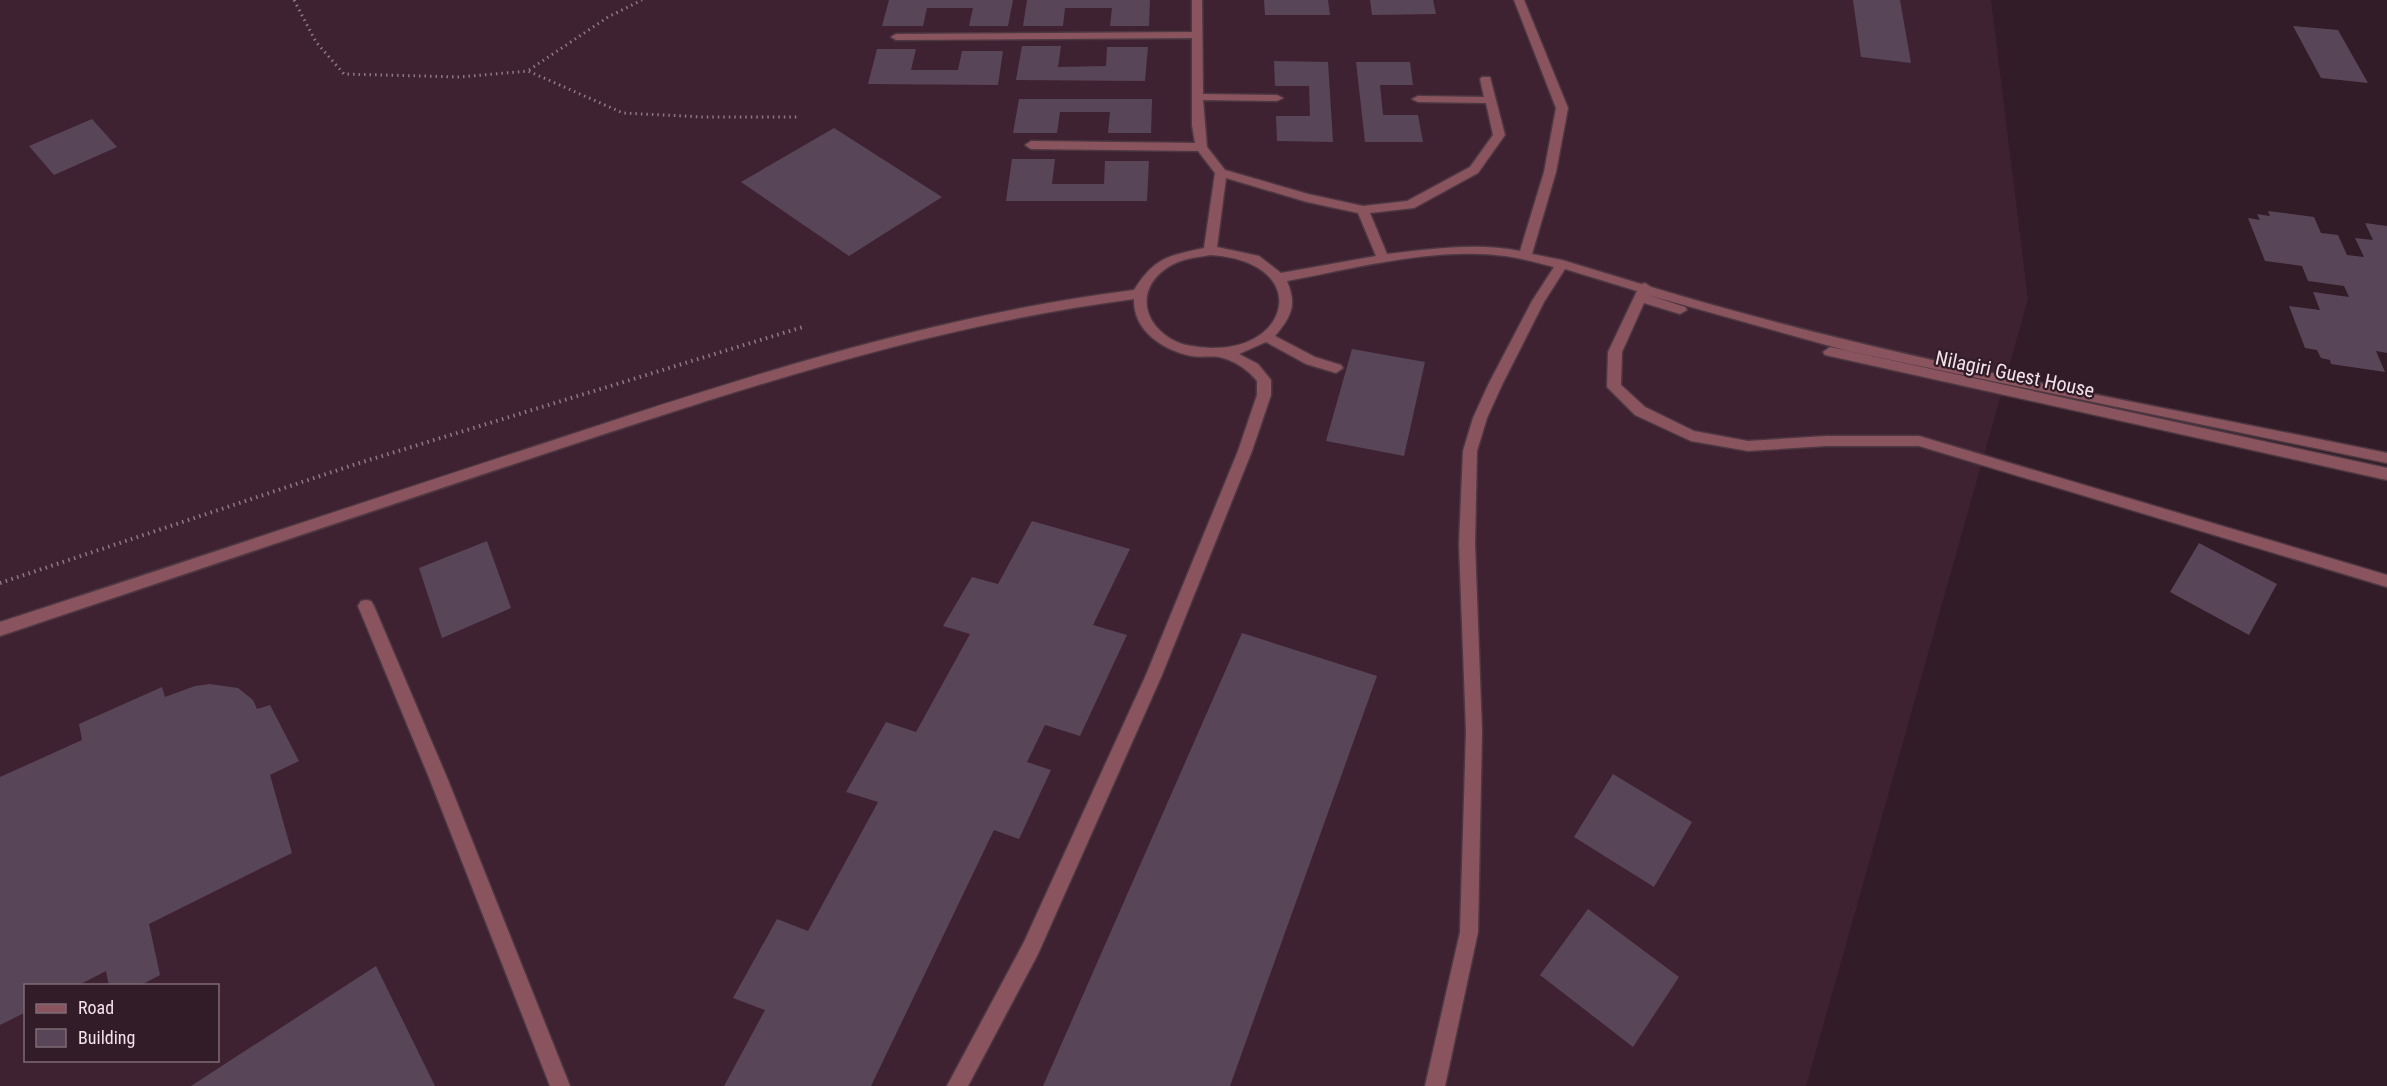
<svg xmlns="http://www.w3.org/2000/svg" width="2387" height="1086" font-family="'Roboto Condensed',sans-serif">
<rect width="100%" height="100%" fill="#321c27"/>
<path fill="#3f2231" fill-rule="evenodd" d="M0,0H1991L2028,299L1806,1086H0ZM26,986H218V1060H26Z"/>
<g fill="#594558">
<path d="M889,0H1013L1008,26H969L973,8H927L923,26H882Z"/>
<path d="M1027,0H1150L1149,26H1110L1112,8H1065L1063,26H1023Z"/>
<path d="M1264,0H1328L1330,15H1265Z"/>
<path d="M1370,0H1433L1436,14L1372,15Z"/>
<path d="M1853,0H1900L1911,63L1861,57Z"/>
<path d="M2293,26L2338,30L2368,83L2321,78Z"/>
<path d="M1022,46H1061L1058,67L1106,66L1107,47H1148L1145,81L1016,80Z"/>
<path d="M877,49H916L911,70H958L962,51H1003L998,85L868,84Z"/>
<path d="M1274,61L1328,62L1333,142L1277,141L1276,116H1310L1309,86H1275Z"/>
<path d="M1356,62H1410L1413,85H1380L1383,115H1418L1423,142H1365Z"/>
<path d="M1019,99H1152L1151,133H1108L1110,112H1060L1057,133H1013Z"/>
<path d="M92,119L117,147L54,175L29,146Z"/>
<path d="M834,128L942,197L849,256L741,182Z"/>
<path d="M1012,159H1055L1052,184H1104L1105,161H1149L1147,201H1006Z"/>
<path d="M2268,211L2314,217L2321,233L2338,235L2347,255L2364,257L2355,238L2373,240L2365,223L2387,226V353L2376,351L2385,372L2331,364L2330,360L2321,358L2317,350L2305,348L2289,306L2320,310L2313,292L2349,297L2344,286L2308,281L2302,266L2265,261L2248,218L2260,220L2257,214L2270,216Z"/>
<path d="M1352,349L1425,362L1404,456L1326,441Z"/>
<path d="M1032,521L1130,549L1093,625L1127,635L1080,736L1045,725L1027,762L1051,770L1019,839L994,830L871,1086H724L765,1010L733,998L777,919L808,931L878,802L846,792L886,722L916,732L970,634L943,626L972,577L998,584Z"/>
<path d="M487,541L511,608L442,638L419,568Z"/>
<path d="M2199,543L2277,584L2249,635L2170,592Z"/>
<path d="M1242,633L1377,676L1230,1086H1043Z"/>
<path d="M210,684L238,688L253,700L257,709L270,705L299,761L270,775L292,853L149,924L160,975L139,986H109L106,971L77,986H26V1012L0,1025V777L82,740L79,724L162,687L165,697L195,686Z"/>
<path d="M1613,774L1692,822L1654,887L1574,837Z"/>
<path d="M1588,909L1679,977L1633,1047L1540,975Z"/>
<path d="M376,966L435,1086H191Z"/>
</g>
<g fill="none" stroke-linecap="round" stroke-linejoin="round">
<g stroke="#4d3842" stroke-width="3">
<g id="minor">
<path d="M1192,0H1202L1203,94L1277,95L1283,98L1277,101L1203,100L1207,147L1225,170L1308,194L1363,206L1407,201L1470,167L1493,135L1486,103L1418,102L1412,99L1418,96L1484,97L1480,79L1482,77H1490L1505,135L1478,173L1414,208L1370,213L1387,254C1431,249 1476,242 1520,251L1544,172L1556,108L1514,0H1524L1568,108L1556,172L1532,254L1562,260L1641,284L1645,283L1651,287C1892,360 2141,402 2387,453V463L1848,351L1648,295L1685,307L1687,310L1680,314L1644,303L1622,352L1621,385L1645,407L1694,431L1748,441L1826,436H1919L2387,575V587L1919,446H1826L1748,451L1691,441L1635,415L1607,387L1608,352L1637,291L1565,269L1544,302L1502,385L1487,418L1477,451L1475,544L1482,731L1478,932L1445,1086H1425L1460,932L1466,731L1459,544L1463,451L1473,418L1488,385L1532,301L1554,267C1538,263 1521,258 1505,256C1433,247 1357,268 1287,281C1297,305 1292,316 1275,336L1315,357L1341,365L1343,368L1336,373L1306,364L1266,342L1239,354L1258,364L1271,380V395L1252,451L1162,675L1038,954L968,1086H947L1024,942L1146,675L1238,451L1257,395V381C1249,371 1237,362 1223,358C1213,355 1201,358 1191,356C1163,350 1133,331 1134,299C934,325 744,388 553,451C369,512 185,574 0,636V622C185,562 369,500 554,440C744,377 935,315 1134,290C1155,257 1168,256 1204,248L1215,173L1198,151L1031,149L1025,145L1031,141L1195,143L1192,125V38L896,40L891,37L896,34L1192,32ZM1226,178L1307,202L1358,213L1376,256L1281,273L1259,256L1217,247ZM1210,255C1311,261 1293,350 1211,348C1197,347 1183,346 1171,339C1135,317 1140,278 1178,262C1188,258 1200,257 1210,255Z"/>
<path d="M1830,347L2387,468V480L1825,355L1823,352Z"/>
<path d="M366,600L371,601L374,606L448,780L570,1086H550L430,780L358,606L361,601Z"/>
</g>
</g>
<g stroke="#8c7982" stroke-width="3" stroke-dasharray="1.5 4" stroke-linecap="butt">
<path d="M294,0L316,42L344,74L460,77L528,71L623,113L703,117H798"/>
<path d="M529,70L608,17L642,0"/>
</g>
<path stroke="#8c7982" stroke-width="4" stroke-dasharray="1.5 4.5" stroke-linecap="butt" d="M0,583L356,464L806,326"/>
<use href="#minor" fill="#8a545f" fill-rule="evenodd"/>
</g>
<g text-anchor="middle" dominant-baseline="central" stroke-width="4.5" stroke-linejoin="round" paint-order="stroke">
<g font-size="20" fill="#f1e1e9" stroke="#321c27">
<text transform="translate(2015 374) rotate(12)">Nilagiri Guest House</text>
</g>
</g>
<rect x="24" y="984" width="195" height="78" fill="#321c27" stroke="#7e6b75" stroke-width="1.5"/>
<rect x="36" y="1004" width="30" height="9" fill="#8a545f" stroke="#7e6b75" stroke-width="1.5"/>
<text x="78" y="1014" font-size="18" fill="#f1e1e9">Road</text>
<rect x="36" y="1029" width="30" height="18" fill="#594558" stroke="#7e6b75" stroke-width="1.5"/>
<text x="78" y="1044" font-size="18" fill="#f1e1e9">Building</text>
</svg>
